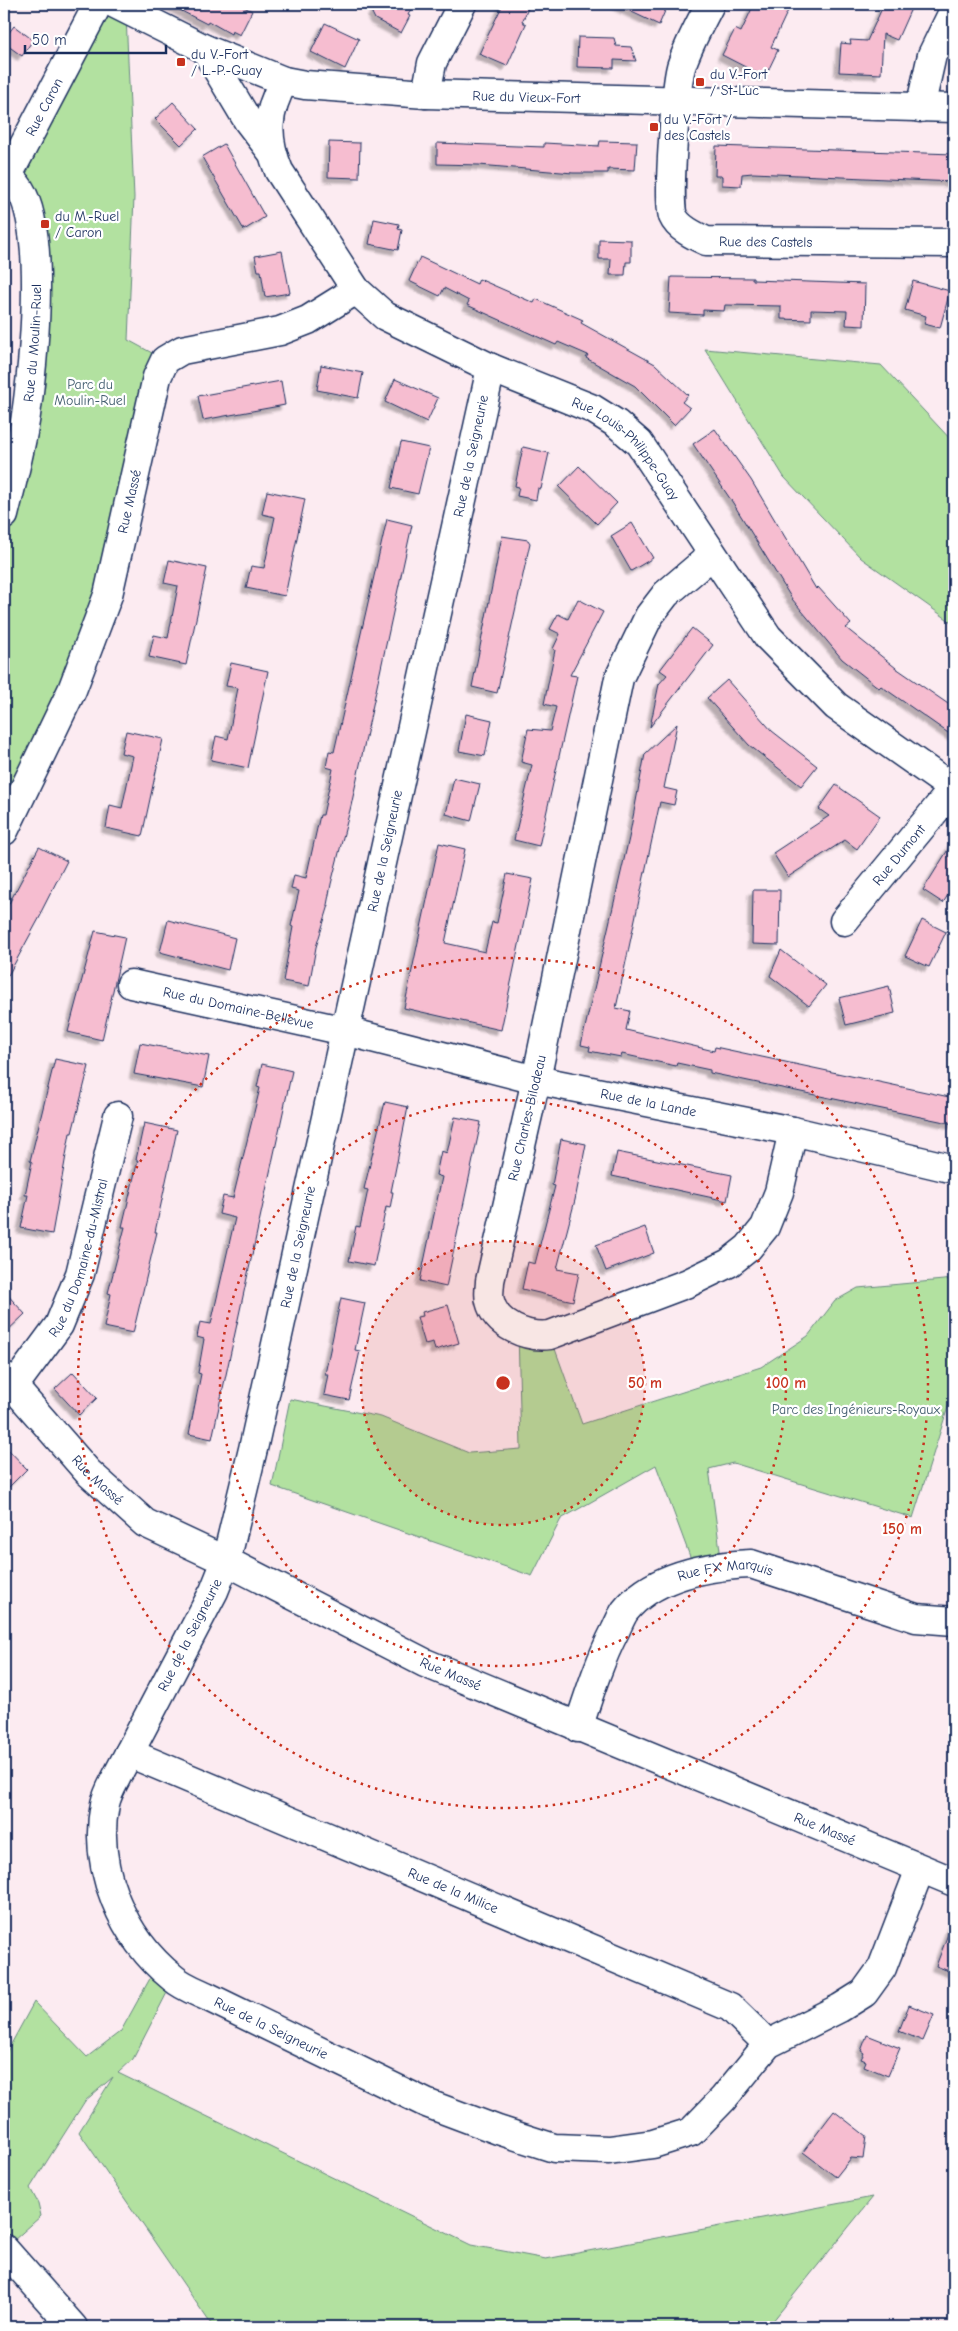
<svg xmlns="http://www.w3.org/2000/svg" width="958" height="2331" font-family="'Comic Neue',sans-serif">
<defs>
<filter id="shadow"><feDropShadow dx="-4.5" dy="4.5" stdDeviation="1" flood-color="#0004"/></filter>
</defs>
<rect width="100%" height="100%" fill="#fcebf1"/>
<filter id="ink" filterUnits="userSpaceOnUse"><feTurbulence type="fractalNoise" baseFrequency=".02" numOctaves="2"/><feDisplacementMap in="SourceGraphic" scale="10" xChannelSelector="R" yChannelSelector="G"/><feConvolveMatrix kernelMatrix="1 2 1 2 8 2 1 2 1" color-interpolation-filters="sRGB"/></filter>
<g filter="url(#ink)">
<g fill="#b2e1a0" stroke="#66887f">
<path d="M98,4L126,15L134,197L128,340L165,360L127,510L4,831V515L37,302L14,180Z"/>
<path d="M705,349L881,365L954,443V624L861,558L784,477Z"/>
<path d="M954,1279V1388L913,1518L733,1463L709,1469L722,1565L695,1570L656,1465L561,1519L532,1576L272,1486L290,1399L381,1417L469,1453L521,1449L518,1331L550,1335L582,1424L761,1367L808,1336L835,1301L858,1288Z"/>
<path d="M158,1964L174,1979L133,2059L118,2073L471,2245L546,2259L873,2197L768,2327H213L79,2132L113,2077L85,2101L30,2188L38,2203L41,2216L4,2249V2057L34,2002L87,2057L121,2031Z"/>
</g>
<g fill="#f6bdd0" stroke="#1b2f5e" filter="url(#shadow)">
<path d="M168,4H238L252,11L240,35L232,31L231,34L208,21L207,24Z"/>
<path d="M377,4H400L411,9L408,15L410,16L401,33L375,19L372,13Z"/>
<path d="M503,4H530L522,22L526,24L507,66L479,54Z"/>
<path d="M615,4H668L659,25Z"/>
<path d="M754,4H791L771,47L778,50L765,77L722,55L735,29L741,32Z"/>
<path d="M884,4H913L897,40L883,34L881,74L839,72L841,43L851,44L850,40L867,41Z"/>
<path d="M325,23L359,39L345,69L311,52Z"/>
<path d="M14,26L33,40L22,56L4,43V39Z"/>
<path d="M578,37L614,38L616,46L631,47L636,61L614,60V68L577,67Z"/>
<path d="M173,102L198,129L181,145L155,119Z"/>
<path d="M600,141L637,142L635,170L608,169V173H573L479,165L437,164V143L544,147V143L599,146Z"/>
<path d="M329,142L360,143L359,178L328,177Z"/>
<path d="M224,144L265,217L244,230L202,157Z"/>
<path d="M716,146L954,154V182L753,173L742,174L741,186L722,185V176H715Z"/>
<path d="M374,219L399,224L398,229L402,230L398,250L369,244Z"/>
<path d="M599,239L631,240V262H626L625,275H610L611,259H599Z"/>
<path d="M282,251L290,293L265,297L261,271H258L255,256Z"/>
<path d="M420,257L477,284L479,279L534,303L536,299L583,320L581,323L655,364L688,395L682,402L690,408L674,425L635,386L586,358L588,355L558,342L556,345L467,305L469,301L444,288L440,296L409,281Z"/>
<path d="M671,277L753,278V280L865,284L864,326L846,325L847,311L811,310V320L781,319V306L725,305L724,311L703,310V315L669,313Z"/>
<path d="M913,281L950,291L940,328L924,324L926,316L905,310Z"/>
<path d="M321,365L363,373L358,398L317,390Z"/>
<path d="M395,379L438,398L427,422L385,402Z"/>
<path d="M281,381L285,405L203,420L198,396Z"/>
<path d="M715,429L751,480L816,589L818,587L851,624L846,628L896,668L954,708V737L881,686L879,688L842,659L792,599L733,503L693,444Z"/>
<path d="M401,442L429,448L418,494L391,488Z"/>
<path d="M523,447L549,453L541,489L538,488L536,500L517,496L519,487L515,486Z"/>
<path d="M579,466L617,503L597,524L559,487Z"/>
<path d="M267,491L305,499L285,596L246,588L251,566L264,568L275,517L262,514Z"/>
<path d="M387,519L412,525L351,806L331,884L327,905H329L316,947L309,986L283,981L293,927L291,926L299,891L291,889L294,875L306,878L320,815H323L333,769L326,767L329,751L334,752Z"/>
<path d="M632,523L653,558L631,571L611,536Z"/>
<path d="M502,536L528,540L530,543L497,693L472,687Z"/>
<path d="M169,560L207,568L186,665L149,657L154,635L168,638L178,586L164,583Z"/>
<path d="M578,599L603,612L570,675L577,676L539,846L514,840L532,765L521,762L528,729L550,731L556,707L544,704L555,650L553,649L560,634L550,629L558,614L568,619Z"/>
<path d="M692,628L713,645L650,727L659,684L667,675L660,670Z"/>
<path d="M231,663L268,671L248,768L211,760L216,736L228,739L238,688L226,686Z"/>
<path d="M727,680L772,731L817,766L801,786L749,745L707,698Z"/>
<path d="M466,714L492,720L485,756L459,751Z"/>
<path d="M677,724L664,788L677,791L674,805L660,802L616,1008L630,1011L626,1030L714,1051L715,1047L954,1098V1124L710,1073V1070L677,1063L676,1066L622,1054L621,1057L589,1051L590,1047L581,1045L629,838L645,754Z"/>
<path d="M126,731L163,739L142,836L106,828L110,805L122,808L133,756L121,753Z"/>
<path d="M454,778L480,784L471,821L446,814Z"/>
<path d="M836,785L880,816L857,849L845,840L788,877L773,853L829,816L819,809Z"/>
<path d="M954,840V885L943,903L923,890Z"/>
<path d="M439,843L465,849L445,943L485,952L492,922L497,923L507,874L533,879L501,1030L404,1008Z"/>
<path d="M39,847L67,861L41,912L42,913L4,983V913Z"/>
<path d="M753,890H780L779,945L752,944Z"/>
<path d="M168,920L235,938L228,970L160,952Z"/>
<path d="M922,920L946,932L929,967L905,956Z"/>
<path d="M95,931L125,937L102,1040L68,1032Z"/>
<path d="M781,950L826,985L809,1006L770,976Z"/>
<path d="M889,986L895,1013L846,1025L839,998Z"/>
<path d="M140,1043L209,1056L203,1087L134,1074Z"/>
<path d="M55,1059L89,1066L72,1133H70L52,1234L21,1228L28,1195H25L32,1162L30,1161Z"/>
<path d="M262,1064L292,1071L212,1439L189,1434L201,1374L198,1373L204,1339L197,1337L200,1322L211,1324L235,1218L219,1214L223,1196L233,1198L260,1088L257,1087Z"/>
<path d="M385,1102L408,1107L391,1192H393L390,1208L386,1207L374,1266L349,1261L356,1226L360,1227L368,1190L364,1189Z"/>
<path d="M455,1117L481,1122L446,1287L420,1281L442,1177L436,1175L441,1151L447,1153Z"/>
<path d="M144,1123L177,1130L155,1232H157L133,1333L104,1327L111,1294L108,1293L125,1227H122L138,1160H136Z"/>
<path d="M561,1139L586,1144L575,1200L557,1269L579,1273L573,1301L522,1289L528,1262L535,1264L555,1186L552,1185Z"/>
<path d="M617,1152L732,1175L727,1201L612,1176Z"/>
<path d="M645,1227L654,1253L606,1271L596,1245Z"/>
<path d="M4,1291L25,1314L4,1334Z"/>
<path d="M341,1298L365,1303L355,1350L360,1351L349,1400L324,1395L328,1374H325Z"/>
<path d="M448,1305L459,1343L435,1350L433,1342L425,1344L417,1317L423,1316L422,1312Z"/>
<path d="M73,1372L97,1398L79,1415L55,1389Z"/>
<path d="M4,1445L27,1469L4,1492Z"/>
<path d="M953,1921H954V1973L936,1966Z"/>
<path d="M909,2005L934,2015L923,2041L899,2031Z"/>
<path d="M867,2035L900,2048L888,2076L864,2066L866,2061L861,2059L864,2053L861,2051Z"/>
<path d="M834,2111L866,2136L863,2159L851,2158L836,2177L803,2152Z"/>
</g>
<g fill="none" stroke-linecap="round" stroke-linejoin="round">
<g stroke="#1b2f5e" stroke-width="31">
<g id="minor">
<path id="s1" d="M115,4L205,49L284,81L305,85L426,94L954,108"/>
<path id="s2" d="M710,4C700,24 688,45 681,67C676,86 667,199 673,216C678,228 695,236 706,241L954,243"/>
<path d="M205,49L248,121L271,151"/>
<path id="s3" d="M284,81C266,113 265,137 279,171L356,290L385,316L491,368L593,409L617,424L639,443L768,637L836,706L954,789"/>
<path d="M426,94L432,63L462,4"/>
<path d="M920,108L932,55L954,10"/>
<path id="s4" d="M4,183L98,4"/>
<path id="s5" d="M491,368L253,1449L226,1561L214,1591L117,1776C113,1784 107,1794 105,1804C92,1868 123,1938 173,1978C182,1986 195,1991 206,1996L426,2103L498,2130L554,2148L609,2150L653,2144L691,2132L723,2099L768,2044L840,2008L864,1993L882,1968L920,1869"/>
<path id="s6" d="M4,515C12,482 21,449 26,415C32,372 53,198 7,177"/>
<path d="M712,555L666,594L649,616L619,678L536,1080L490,1281C490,1287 488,1295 490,1301C496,1326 527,1338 550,1335L688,1283L729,1263L748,1248L765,1227L779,1192L793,1131"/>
<path id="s7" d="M4,831L72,690L108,595L157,377L165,360L182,350L280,331L308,320L356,290"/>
<path id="s8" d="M844,921L953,789"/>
<path id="s9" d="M131,984L345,1031L536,1080L793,1131L954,1169"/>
<path id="s10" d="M4,1376L88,1472L145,1523L226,1561L425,1663L954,1882"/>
<path id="s11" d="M14,1386L59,1325L80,1274L118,1116"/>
<path id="s12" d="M578,1728C589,1695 599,1662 615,1631C618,1625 621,1617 625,1611C654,1575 707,1566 751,1564L916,1618L954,1621"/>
<path id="s13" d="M129,1753L730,2007L768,2044"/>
<path d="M4,2249L73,2327"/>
</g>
</g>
<use href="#minor" stroke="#fff" stroke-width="28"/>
</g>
</g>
<circle cx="503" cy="1383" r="142" fill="#c8321e" fill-opacity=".12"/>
<g fill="none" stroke="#c8321e" stroke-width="2.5" stroke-dasharray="2.5 5">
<circle cx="503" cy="1383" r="142"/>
<circle cx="503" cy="1383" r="283"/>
<circle cx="503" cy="1383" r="425"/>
</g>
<g fill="#c8321e" stroke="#fff" stroke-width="2">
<rect x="176" y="57" width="10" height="10" rx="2.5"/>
<rect x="695" y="77" width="10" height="10" rx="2.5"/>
<rect x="649" y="122" width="10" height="10" rx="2.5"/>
<rect x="40" y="219" width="10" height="10" rx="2.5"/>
</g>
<g text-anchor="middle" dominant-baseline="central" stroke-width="4.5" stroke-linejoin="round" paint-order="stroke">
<g font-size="14" fill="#1b2f5e" stroke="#fff" text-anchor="start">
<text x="191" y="54">du V.-Fort<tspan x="191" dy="16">/ L.-P.-Guay</tspan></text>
<text x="710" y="74">du V.-Fort<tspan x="710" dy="16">/ St-Luc</tspan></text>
<text x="664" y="119">du V.-Fort /<tspan x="664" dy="16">des Castels</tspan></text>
<text x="55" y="216">du M.-Ruel<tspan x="55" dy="16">/ Caron</tspan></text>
</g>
<g font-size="14" fill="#1b2f5e" stroke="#fff">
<text stroke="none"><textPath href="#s1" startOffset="429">Rue du Vieux-Fort</textPath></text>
<text stroke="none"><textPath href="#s4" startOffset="86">Rue Caron</textPath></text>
<text stroke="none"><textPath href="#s2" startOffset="321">Rue des Castels</textPath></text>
<text stroke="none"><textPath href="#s6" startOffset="175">Rue du Moulin-Ruel</textPath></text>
<text stroke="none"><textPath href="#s3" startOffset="554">Rue Louis-Philippe-Guay</textPath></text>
<text transform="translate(471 456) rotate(-78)">Rue de la Seigneurie</text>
<text stroke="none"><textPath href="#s7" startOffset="354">Rue Massé</textPath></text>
<text transform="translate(385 851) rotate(-78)">Rue de la Seigneurie</text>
<text stroke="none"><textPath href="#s8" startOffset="86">Rue Dumont</textPath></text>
<text stroke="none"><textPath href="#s9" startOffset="110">Rue du Domaine-Bellevue</textPath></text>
<text stroke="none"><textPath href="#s9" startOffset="531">Rue de la Lande</textPath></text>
<text transform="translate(527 1118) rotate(-77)">Rue Charles-Bilodeau</text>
<text transform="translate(298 1247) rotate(-78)">Rue de la Seigneurie</text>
<text stroke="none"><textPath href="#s11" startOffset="146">Rue du Domaine-du-Mistral</textPath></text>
<text stroke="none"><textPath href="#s10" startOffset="140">Rue Massé</textPath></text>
<text stroke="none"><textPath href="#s12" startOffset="239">Rue FX Marquis</textPath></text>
<text transform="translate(190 1635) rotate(-63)">Rue de la Seigneurie</text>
<text stroke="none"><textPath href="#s10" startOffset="545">Rue Massé</textPath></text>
<text stroke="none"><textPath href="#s10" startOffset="950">Rue Massé</textPath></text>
<text stroke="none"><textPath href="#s13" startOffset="352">Rue de la Milice</textPath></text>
<text stroke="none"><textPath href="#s5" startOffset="1800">Rue de la Seigneurie</textPath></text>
</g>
<g font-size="14" fill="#415c6e" stroke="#fff">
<text x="90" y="384">Parc du<tspan x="90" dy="16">Moulin-Ruel</tspan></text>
<text x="856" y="1409">Parc des Ingénieurs-Royaux</text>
</g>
</g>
<circle cx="503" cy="1383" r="8" fill="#c8321e" stroke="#fff" stroke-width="2.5"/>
<g font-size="15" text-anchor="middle" font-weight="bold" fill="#c8321e" stroke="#fff" stroke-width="4.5" stroke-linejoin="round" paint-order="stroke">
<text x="645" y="1388">50 m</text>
<text x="786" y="1388">100 m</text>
<text x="902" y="1534">150 m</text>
</g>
<rect width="958" height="2331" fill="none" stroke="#fff" stroke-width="20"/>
<rect x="10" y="10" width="938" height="2311" fill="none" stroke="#1b2f5e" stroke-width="2" filter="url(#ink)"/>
<path d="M25 45v8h141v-8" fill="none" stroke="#1b2f5e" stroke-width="2.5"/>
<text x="32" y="45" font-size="15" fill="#1b2f5e" stroke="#ffffff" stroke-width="4" paint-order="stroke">50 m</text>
</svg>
